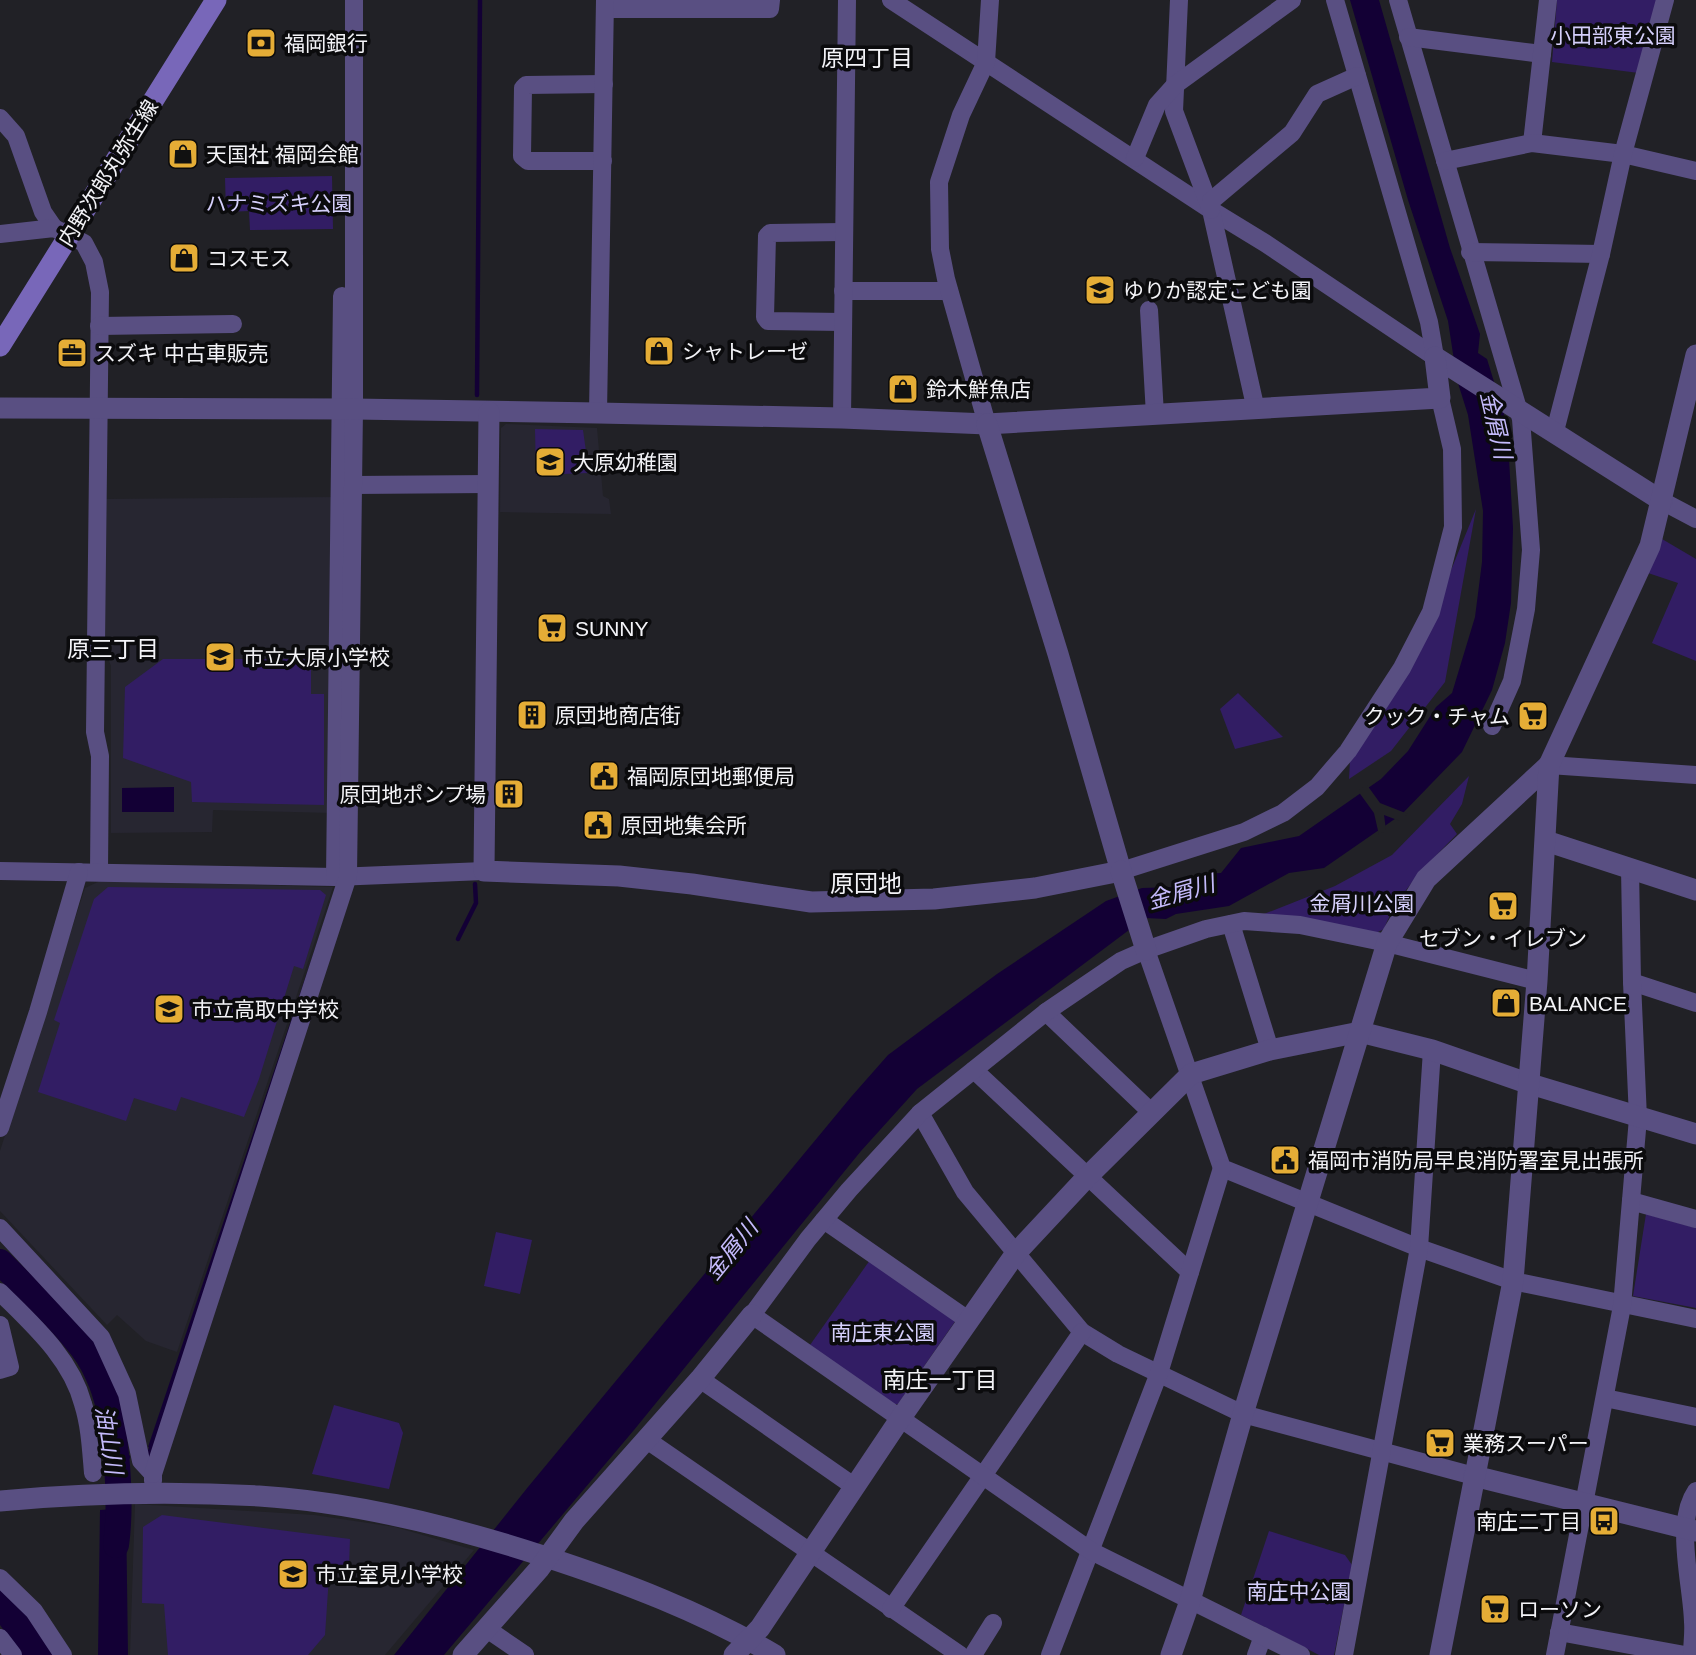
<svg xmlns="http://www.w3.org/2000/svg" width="1696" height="1655" font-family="Helvetica,'Noto Sans JP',sans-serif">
<rect width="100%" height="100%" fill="#212126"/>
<g fill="#272631">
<path d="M506,424L597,428L603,496L609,499L611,514L500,512L501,428Z"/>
<path d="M335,497L332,813L213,810L212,832L111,833V666L104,648L105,499Z"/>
<path d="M100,881L333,887L177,1352L146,1341L117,1315L107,1325L0,1211V1151L85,888Z"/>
<path d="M135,1504L314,1515L395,1527L474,1550L385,1655H130Z"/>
</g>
<g fill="#321d64">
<path d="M1557,0H1657L1639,73L1552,62Z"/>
<path d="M332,176L333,229L250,230L249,211L226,212L225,178Z"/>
<path d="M535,429L583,430L589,473L536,475Z"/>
<path d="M1476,509L1445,682L1391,751L1349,779L1350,760L1411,668Z"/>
<path d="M1662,539L1696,559V661L1652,643L1678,583L1648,573Z"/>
<path d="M163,659H311V694H324V805L192,802L191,782L123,758L125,687Z"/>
<path d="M1238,693L1283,737L1235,749L1220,709Z"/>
<path d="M1469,776L1462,804L1450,824L1457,834C1430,862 1398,892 1384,929L1376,933L1259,916L1335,886L1392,855Z"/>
<path d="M108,887L320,890L326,895L303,969L294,966L259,1079L244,1117L181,1097L176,1111L134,1098L126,1121L38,1092L60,1023L54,1020L94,899Z"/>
<path d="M1646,1214L1696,1228V1308L1633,1296Z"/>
<path d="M496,1232L532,1240L520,1294L484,1286Z"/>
<path d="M870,1260L956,1320L898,1404L890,1405L810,1345Z"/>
<path d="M334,1405L399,1423L403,1433L389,1489L312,1474Z"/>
<path d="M162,1515L350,1539L349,1567L329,1576L325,1635L308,1655H168L164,1604L142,1603L143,1527Z"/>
<path d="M1269,1531L1345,1555L1352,1565L1334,1655H1319L1241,1615Z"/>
</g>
<g fill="#130035">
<path d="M1350,0H1379L1450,248L1480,334L1478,353L1487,359L1507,424L1513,528L1511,603L1505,643L1492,690L1462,752L1402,814L1324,868L1289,873L1229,906L1176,914L1166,919L1145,918L917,1089L861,1151L634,1430L444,1655H394L528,1487L851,1097L888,1055L997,974L1106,901L1142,888L1175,887L1197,874L1221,873L1241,848L1299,836L1381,779L1408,751L1436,707L1452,693L1475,617L1482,562L1483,511L1468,415L1457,380L1448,321L1408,200Z"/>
<path d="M174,787V812H122V788Z"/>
<path d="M335,889L156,1447H148Z"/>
<path d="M126,1508L128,1655H98L100,1510Z"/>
<path d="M0,1586L10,1594L51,1648L54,1655H21L0,1625Z"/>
</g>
<path fill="#212126" d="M1367,785L1380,803L1408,814L1400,821L1384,815L1386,830L1379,835L1374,813L1358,791Z"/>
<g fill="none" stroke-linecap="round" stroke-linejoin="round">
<g stroke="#130035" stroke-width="4.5">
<path d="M477,395L480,0"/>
<path d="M458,939L476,903L475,884"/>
<path d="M149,1455L153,1442"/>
<path d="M115,1458L128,1457"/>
</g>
<path stroke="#130035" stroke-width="26" d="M0,1262C25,1287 53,1312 75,1339C84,1349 93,1363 98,1375C117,1414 122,1502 116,1545"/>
<g stroke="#594f82" stroke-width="18">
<path d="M891,0L1211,210L1265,243L1435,357"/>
<path d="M1179,0L1174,111L1211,210L1256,410"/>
<path d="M1335,0L1429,322L1435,357"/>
<path d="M1398,0L1521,419L1531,550L1526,609L1512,681L1492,726"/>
<path d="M605,9H770L771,0"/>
<path d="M1408,37L1542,54"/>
<path d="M0,118L16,136L43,212L54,228"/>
<path d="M1532,143L1548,0"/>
<path d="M1135,158L1157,105L1175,85L1292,0"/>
<path d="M603,161H528L522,156L523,88L526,85L604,84"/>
<path d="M1445,161L1532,143L1623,154L1696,171"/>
<path d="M1211,210V201L1292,133L1317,94L1357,76"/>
<path d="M0,234L54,228L84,243L94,262L100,292L95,732L100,756L99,871"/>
<path d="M1470,252L1601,254"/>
<path d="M843,291H949"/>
<path d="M1149,310L1155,415"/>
<path d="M843,322L768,321L765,317L767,236L770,233L843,232"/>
<path d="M99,326L233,324"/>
<path d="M598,413L605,0"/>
<path d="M842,418L847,0"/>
<path d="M987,424L946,279L940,249L939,182L961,115L986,62L990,0"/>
<path d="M1555,431L1601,254L1623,154L1665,0"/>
<path d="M353,485L488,484"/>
<path d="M1662,501L1696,519"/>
<path d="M1549,765L1696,775"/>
<path d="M0,871L335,877L484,871"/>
<path d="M1121,871L1244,832L1283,813L1317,787L1348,751L1402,668L1431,612L1453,527L1452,449L1440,398"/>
<path d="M335,877L342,296"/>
<path d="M1231,924L1270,1050"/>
<path d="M1146,950L1222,1168L1419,1248L1513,1281L1696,1319"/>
<path d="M1632,982L1696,1003"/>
<path d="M1046,1012L1151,1112"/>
<path d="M974,1070L1190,1272"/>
<path d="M920,1113L965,1192L1082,1332L1118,1354L1243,1414L1474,1476"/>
<path d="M0,1128L38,1012L79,872"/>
<path d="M1631,1201L1696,1219"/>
<path d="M824,1220L968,1320"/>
<path d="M0,1228L101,1337L127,1394L141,1461L153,1474V1481"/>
<path d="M0,1292C32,1324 71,1358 83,1404C90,1426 91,1450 93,1473"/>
<path d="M0,1325L10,1367L0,1370"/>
<path d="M700,1379L855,1487"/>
<path d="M1605,1398L1696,1417"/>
<path d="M647,1440L960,1655"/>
<path d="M153,1474L348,876L354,409V0"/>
<path d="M0,1578L34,1611L63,1655"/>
<path d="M891,1609L1082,1332"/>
<path d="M487,1629L525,1655"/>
<path d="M1559,1632L1685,1655"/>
<path d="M0,1638L13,1655"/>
<path d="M973,1655L993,1623"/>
<path d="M1050,1655L1159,1373L1222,1168"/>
<path d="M1256,1655L1263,1636"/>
<path d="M1301,1655L1091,1551L752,1315L808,1239L849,1190L920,1113L1046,1012L1121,961L1146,950L1206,929L1244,921L1300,925L1387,943L1537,981"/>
<path d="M1344,1655L1419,1248L1432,1050"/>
<path d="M1555,1655L1622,1306L1638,1118L1632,982L1630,868"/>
<path d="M1692,1655C1692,1644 1694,1633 1693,1622C1692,1584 1674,1523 1696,1491"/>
</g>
<g stroke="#594f82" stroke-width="21">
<path d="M1435,357L1662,501"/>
<path d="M0,408L354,409L598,413L842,418L987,424L1440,398L1435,357"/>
<path d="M489,412L484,871L619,876L692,884L811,902L934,899L1035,888L1121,871L1058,654L987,424"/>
<path d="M1546,841L1696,890"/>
<path d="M1121,871L1146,950"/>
<path d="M1474,1476L1696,1531"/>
<path d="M0,1501C87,1493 172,1491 259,1496C355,1502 451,1526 543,1556C623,1582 702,1612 775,1655"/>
<path d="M463,1655L539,1569L574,1521L700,1379L752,1315"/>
<path d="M734,1655L760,1628L900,1419L1016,1253L1087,1177L1191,1074L1270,1050L1360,1032L1432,1050L1527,1083L1696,1134"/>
<path d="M1171,1655L1190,1601L1243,1414L1387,943L1426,879L1549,765"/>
<path d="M1440,1655L1513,1281L1537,981L1549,765L1650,546L1696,355"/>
</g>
<path stroke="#7867b9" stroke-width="21" d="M0,346L216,0"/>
</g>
<defs>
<g id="bank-square" transform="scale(1.575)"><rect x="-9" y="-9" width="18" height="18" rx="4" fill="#e5ad36" stroke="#0b0b0d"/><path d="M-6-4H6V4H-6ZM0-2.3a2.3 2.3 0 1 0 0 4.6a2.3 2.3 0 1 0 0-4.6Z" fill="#111"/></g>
<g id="shop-square" transform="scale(1.575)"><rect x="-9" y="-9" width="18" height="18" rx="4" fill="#e5ad36" stroke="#0b0b0d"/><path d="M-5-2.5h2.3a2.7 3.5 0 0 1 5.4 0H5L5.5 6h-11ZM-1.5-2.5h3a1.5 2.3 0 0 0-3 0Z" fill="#111"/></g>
<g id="school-square" transform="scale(1.575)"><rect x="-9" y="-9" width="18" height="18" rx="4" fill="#e5ad36" stroke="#0b0b0d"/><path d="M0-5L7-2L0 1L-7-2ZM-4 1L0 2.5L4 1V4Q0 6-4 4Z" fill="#111"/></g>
<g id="office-square" transform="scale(1.575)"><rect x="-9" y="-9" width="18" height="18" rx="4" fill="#e5ad36" stroke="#0b0b0d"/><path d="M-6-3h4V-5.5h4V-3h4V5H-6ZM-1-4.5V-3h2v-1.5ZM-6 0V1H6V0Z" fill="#111"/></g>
<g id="supermarket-square" transform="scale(1.575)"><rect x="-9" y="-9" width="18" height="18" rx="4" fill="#e5ad36" stroke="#0b0b0d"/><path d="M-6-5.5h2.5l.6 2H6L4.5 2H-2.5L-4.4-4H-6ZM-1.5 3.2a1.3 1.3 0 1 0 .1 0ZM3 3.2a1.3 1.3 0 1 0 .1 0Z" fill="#111"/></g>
<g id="building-square" transform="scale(1.575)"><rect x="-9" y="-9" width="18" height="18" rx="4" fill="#e5ad36" stroke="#0b0b0d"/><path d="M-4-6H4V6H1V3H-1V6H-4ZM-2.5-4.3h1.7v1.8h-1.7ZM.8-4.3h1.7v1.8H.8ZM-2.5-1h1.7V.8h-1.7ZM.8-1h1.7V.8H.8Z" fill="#111"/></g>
<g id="civic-square" transform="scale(1.575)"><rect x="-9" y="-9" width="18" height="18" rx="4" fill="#e5ad36" stroke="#0b0b0d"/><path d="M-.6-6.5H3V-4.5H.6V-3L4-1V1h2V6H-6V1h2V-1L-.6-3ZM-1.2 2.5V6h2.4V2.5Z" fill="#111"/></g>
<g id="bus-square" transform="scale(1.575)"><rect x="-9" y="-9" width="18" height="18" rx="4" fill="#e5ad36" stroke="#0b0b0d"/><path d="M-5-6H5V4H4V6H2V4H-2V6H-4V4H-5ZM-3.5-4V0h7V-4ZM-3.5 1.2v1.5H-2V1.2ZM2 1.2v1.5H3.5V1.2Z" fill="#111"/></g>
</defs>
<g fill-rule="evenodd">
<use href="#bank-square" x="261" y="43"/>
<use href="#shop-square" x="183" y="154"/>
<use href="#shop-square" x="184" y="258"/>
<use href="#school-square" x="1100" y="290"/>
<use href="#shop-square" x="659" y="351"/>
<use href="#office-square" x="72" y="353"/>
<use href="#shop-square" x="903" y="389"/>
<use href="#school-square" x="550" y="462"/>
<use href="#supermarket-square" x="552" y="628"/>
<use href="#school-square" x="220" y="657"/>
<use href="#building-square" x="532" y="715"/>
<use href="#supermarket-square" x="1533" y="716"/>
<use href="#civic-square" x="604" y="776"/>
<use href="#building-square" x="509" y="794"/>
<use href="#civic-square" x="598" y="825"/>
<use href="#supermarket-square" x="1503" y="906"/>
<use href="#shop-square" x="1506" y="1003"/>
<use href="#school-square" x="169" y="1009"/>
<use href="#civic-square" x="1285" y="1160"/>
<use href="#supermarket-square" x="1440" y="1443"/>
<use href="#bus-square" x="1604" y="1521"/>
<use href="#school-square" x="293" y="1574"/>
<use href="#supermarket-square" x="1495" y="1609"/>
</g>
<g text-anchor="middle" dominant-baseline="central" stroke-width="7" stroke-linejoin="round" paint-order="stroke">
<g font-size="21" fill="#d5cffb" stroke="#0b0b0d">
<text x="1613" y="35">小田部東公園</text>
<text x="279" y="203">ハナミズキ公園</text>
<text x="1362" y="903">金屑川公園</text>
<text x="883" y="1332">南庄東公園</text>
<text x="1299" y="1591">南庄中公園</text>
</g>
<g font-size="21" fill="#f3f3f7" stroke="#0b0b0d" text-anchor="start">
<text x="284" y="43">福岡銀行</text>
<text x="206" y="154">天国社 福岡会館</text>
<text x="207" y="258">コスモス</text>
<text x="1123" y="290">ゆりか認定こども園</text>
<text x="682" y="351">シャトレーゼ</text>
<text x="95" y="353">スズキ 中古車販売</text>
<text x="926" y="389">鈴木鮮魚店</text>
<text x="573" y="462">大原幼稚園</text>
<text x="575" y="628">SUNNY</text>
<text x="243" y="657">市立大原小学校</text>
<text x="555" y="715">原団地商店街</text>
<text x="1510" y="716" text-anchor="end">クック・チャム</text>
<text x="627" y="776">福岡原団地郵便局</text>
<text x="486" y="794" text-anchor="end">原団地ポンプ場</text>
<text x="621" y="825">原団地集会所</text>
<text x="1503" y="938" text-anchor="middle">セブン・イレブン</text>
<text x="1529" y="1003">BALANCE</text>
<text x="192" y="1009">市立高取中学校</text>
<text x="1308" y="1160">福岡市消防局早良消防署室見出張所</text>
<text x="1463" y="1443">業務スーパー</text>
<text x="1581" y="1521" text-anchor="end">南庄二丁目</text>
<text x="316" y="1574">市立室見小学校</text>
<text x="1518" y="1609">ローソン</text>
</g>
<g font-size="21" fill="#f3f3f7" stroke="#0b0b0d">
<text transform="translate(108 173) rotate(-58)">内野次郎丸弥生線</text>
</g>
<g font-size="23" fill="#f3f3f7" stroke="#0b0b0d">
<text x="867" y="58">原四丁目</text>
<text x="113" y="649">原三丁目</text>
<text x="940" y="1380">南庄一丁目</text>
</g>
<g font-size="23" font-style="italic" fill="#c4bafb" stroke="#0b0b0d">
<text transform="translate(1496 425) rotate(77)">金屑川</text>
<text transform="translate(1181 892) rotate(-16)">金屑川</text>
<text transform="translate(731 1250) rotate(-51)">金屑川</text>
<text transform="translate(109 1440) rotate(81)">油山川</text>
</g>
<g font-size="24" fill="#f3f3f7" stroke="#0b0b0d">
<text x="866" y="883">原団地</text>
</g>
</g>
</svg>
